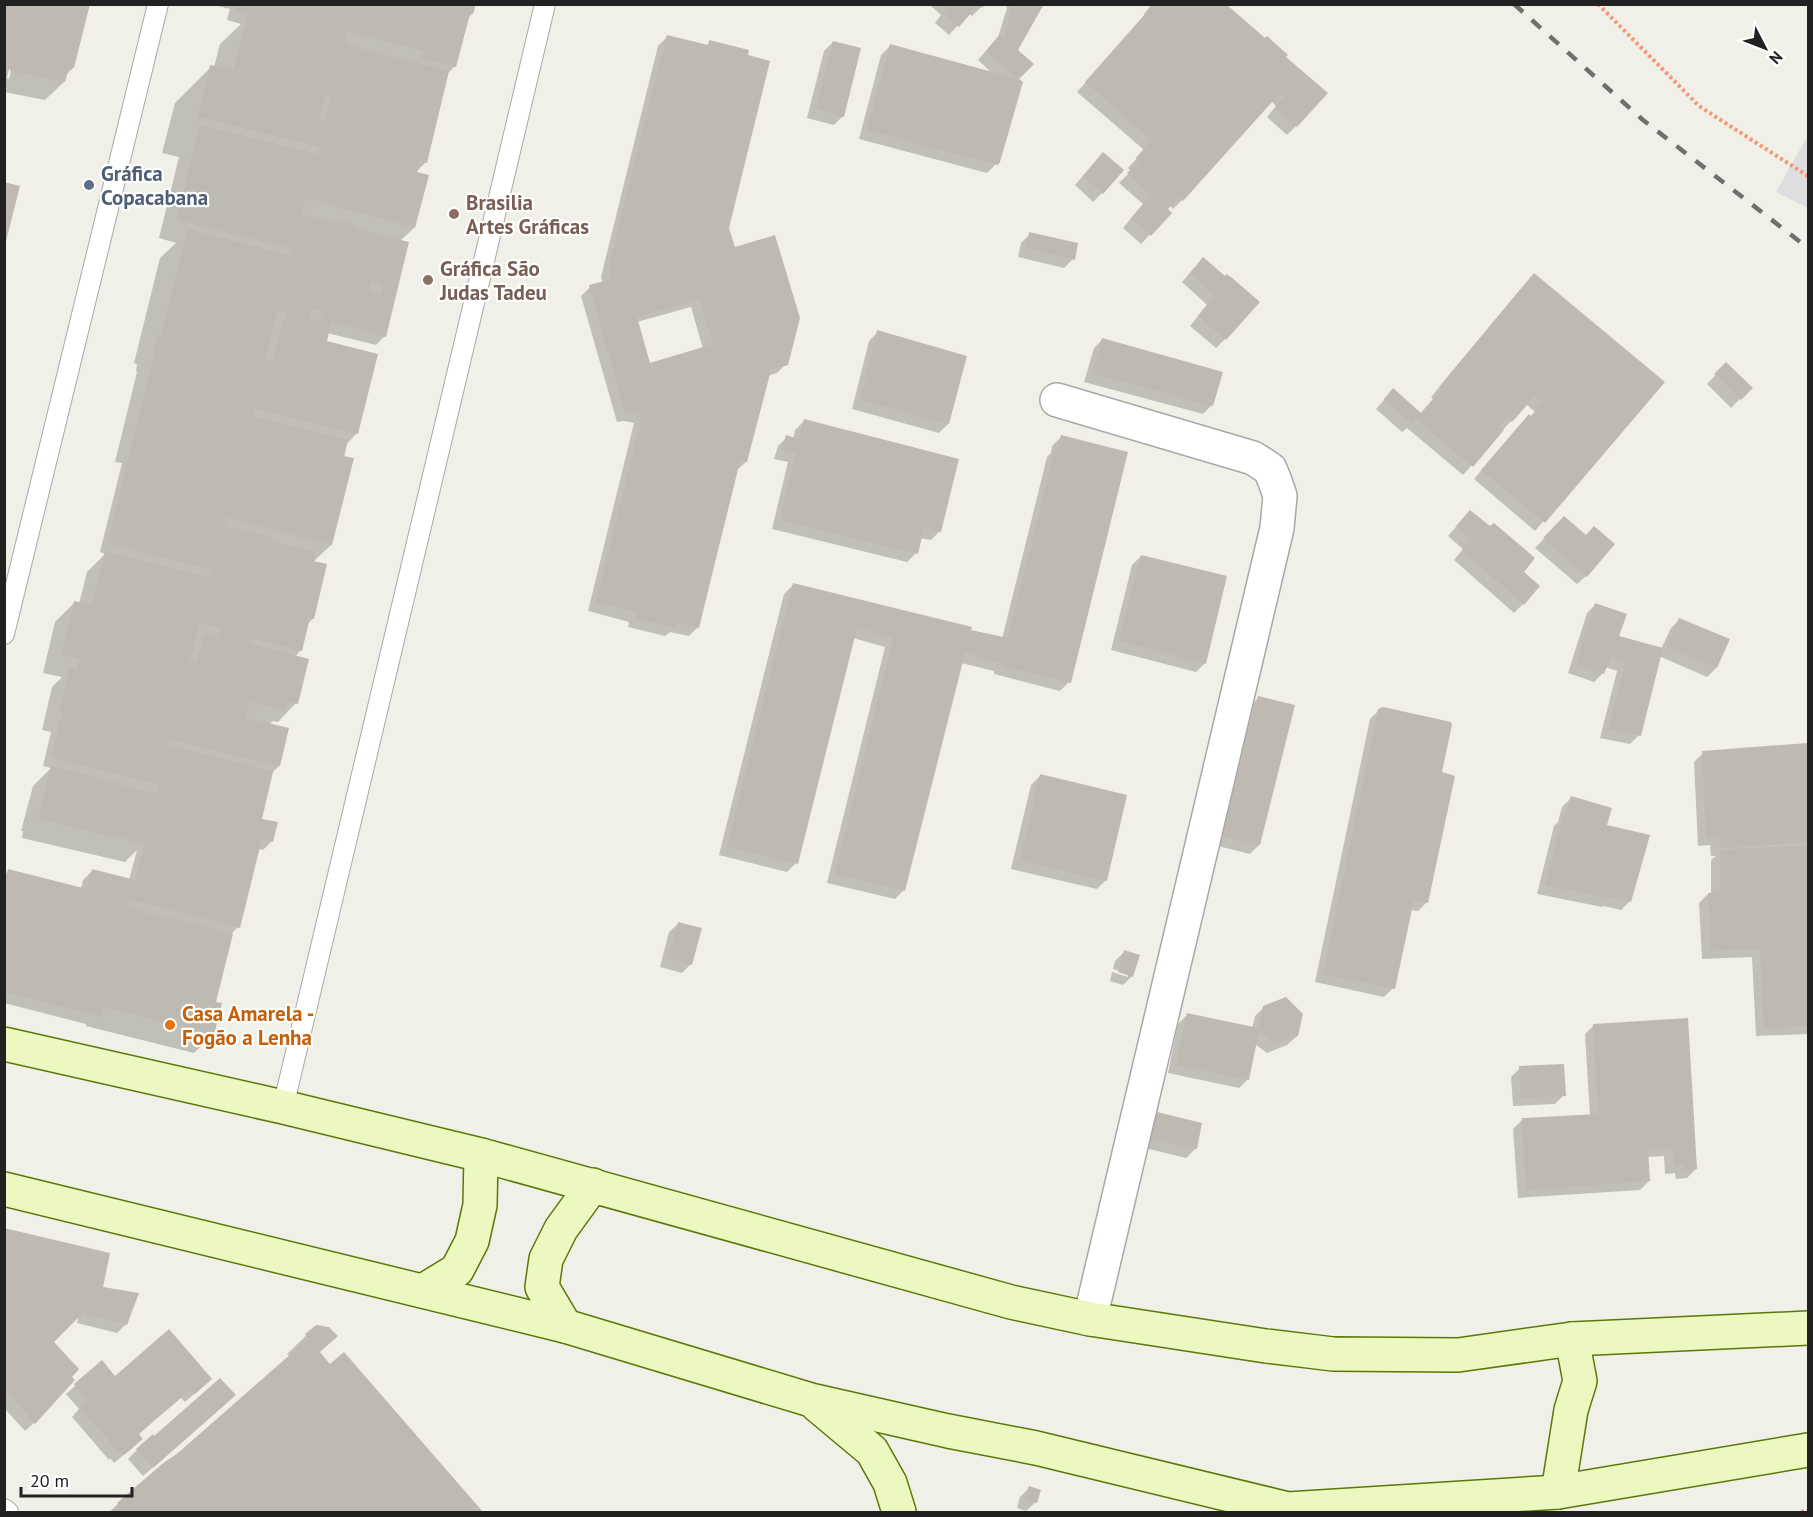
<svg xmlns="http://www.w3.org/2000/svg" width="1813" height="1517" font-family="'PT Sans',sans-serif">
<rect width="100%" height="100%" fill="#f1f0e8"/>
<path fill="#dfdede" d="M1808,135V208L1776,192Z"/>
<g fill="#0003" fill-rule="evenodd">
<path d="M4,4H25L7,78L9,79L28,4L73,68L65,76L64,82L45,100L4,92Z"/>
<path d="M210,4H474L472,14L467,19L455,66L446,75L426,162L415,173L414,228L400,241L385,336L376,345L327,333L325,342L357,433L346,445L331,545L313,562L326,567L313,619L307,624L301,650L295,657L296,703L278,722L273,721L269,725L279,766L271,774L261,818L272,841L263,850L258,849L238,927L231,934L214,1003L213,1035L194,1053L86,1026V1024L4,1003V875L9,871L81,889L83,880L92,871L129,880L137,850L125,862L22,838L23,831H21L33,786L51,768L43,766L51,732L42,730L52,687L62,677L43,673L55,622L74,603L79,604L87,572L105,554L100,552L122,463L115,462L137,372L136,371L137,364L134,363L160,258L176,243L159,238L179,157L162,153L175,103L211,67H214L220,44L241,24L227,20L230,9Z"/>
<path d="M929,4H984L972,16L969,13L949,35L935,23L941,15Z"/>
<path d="M1005,4H1043L1016,50L1032,64L1017,79L999,161L987,173L859,139L881,55L890,46L993,74L978,60L998,37L1007,8Z"/>
<path d="M1152,4H1224L1284,57L1296,126L1287,135L1267,117L1276,106L1271,101L1182,200L1173,209L1170,206L1166,209L1170,213L1141,244L1123,228L1143,204L1119,183L1131,171L1128,168L1144,150L1077,92L1145,15L1144,14Z"/>
<path d="M667,37L706,46L710,42L727,228L734,249L786,364L777,373L768,376L746,462L736,471L698,627L689,636L670,632L665,636L632,628L628,627L629,622L588,611L634,423L624,421L617,422L581,296L590,287L603,283L601,277L658,46ZM691,307L703,349L649,364L637,322Z"/>
<path d="M833,42L843,116L834,125L807,118L824,51Z"/>
<path d="M1094,163L1102,193L1093,202L1075,185Z"/>
<path d="M1030,234L1073,259L1064,268L1018,257L1021,243Z"/>
<path d="M1194,268L1225,278V339L1216,348L1190,326L1207,305L1182,282Z"/>
<path d="M1525,284L1662,382L1535,531L1474,479L1520,425L1529,416L1530,418L1535,412L1526,404L1463,475L1407,428L1402,432L1376,409L1393,390L1420,414L1433,399L1431,397Z"/>
<path d="M878,332L965,357L948,424L939,433L852,409L869,341Z"/>
<path d="M1103,339L1212,405L1203,414L1084,382L1094,348Z"/>
<path d="M1726,364L1751,388L1731,408L1707,384Z"/>
<path d="M804,421L940,531L931,540L920,538L916,553L907,562L772,529L788,462L774,459L778,446L787,437L793,439L795,430Z"/>
<path d="M1061,437L1069,682L1060,691L994,674V671L961,663L904,890L895,899L827,883L885,647L853,638L796,863L787,872L719,855L784,594L793,585L1002,639L1047,457L1051,453L1052,446Z"/>
<path d="M1564,518L1586,576L1577,584L1535,548Z"/>
<path d="M1461,521L1522,572L1523,604L1514,613L1454,560L1463,549L1448,536Z"/>
<path d="M1141,556L1205,663L1196,672L1111,650L1132,565Z"/>
<path d="M1596,604L1617,637L1661,649L1671,628L1680,619L1716,668L1707,677L1659,656L1639,735L1630,744L1600,738L1617,671L1605,667L1603,673L1594,682L1568,673L1587,613Z"/>
<path d="M1258,698L1259,845L1250,854L1214,845L1249,707Z"/>
<path d="M1379,710L1440,773L1427,902L1418,911L1410,910L1393,988L1384,997L1315,982L1370,719Z"/>
<path d="M1808,745V1034L1756,1036L1752,957L1702,959L1699,903L1708,894H1711V860L1716,856H1711L1710,845L1698,846L1694,762L1703,753Z"/>
<path d="M1040,776L1106,880L1097,889L1011,869L1031,785Z"/>
<path d="M1571,798L1605,826L1630,901L1621,910L1604,906L1602,907L1537,894L1554,826L1558,822L1562,807Z"/>
<path d="M679,923L691,964L682,973L660,967L669,932Z"/>
<path d="M1124,952L1132,976L1123,985L1110,981L1112,972L1128,977V974L1113,969L1115,961Z"/>
<path d="M1264,1007L1297,1036L1287,1045L1267,1053L1255,1044L1248,1079L1239,1088L1168,1073L1178,1024L1187,1015L1252,1029L1255,1016Z"/>
<path d="M1594,1025L1696,1169L1687,1178L1676,1179L1675,1173L1665,1174L1664,1156L1647,1157L1649,1181L1640,1190L1518,1198L1513,1129L1522,1120L1590,1116L1585,1034Z"/>
<path d="M1520,1068L1564,1095L1555,1104L1513,1106L1511,1077Z"/>
<path d="M1158,1114L1201,1124L1195,1149L1186,1158L1149,1149L1141,1152L1149,1123Z"/>
<path d="M4,1229L101,1288L126,1324L117,1333L77,1323L79,1315L52,1342L34,1423L25,1431L4,1408Z"/>
<path d="M316,1326L319,1353L330,1366L344,1354L481,1512H109L163,1465L179,1454L290,1357L287,1354Z"/>
<path d="M102,1362L115,1378L201,1388L185,1402L181,1398L137,1435L132,1448L114,1463L110,1458L109,1460L72,1417L79,1409L66,1394Z"/>
<path d="M225,1404L143,1476L128,1459L137,1450L154,1439Z"/>
<path d="M1029,1488L1036,1502L1026,1511L1017,1508L1020,1497Z"/>
</g>
<g fill="#beb9b1" fill-rule="evenodd">
<path d="M4,4H90L74,68L69,67L65,82L10,71V69L4,68Z"/>
<path d="M237,4H476L473,14H470L456,67L422,59L424,51L348,31L345,44L449,71L427,163L420,161L417,172L429,175L415,228L306,198L302,214L336,222V220L357,225L356,229L409,242L386,337L331,322L327,341L378,354L358,434L254,408L252,416L348,440L344,456L354,458L332,545L226,518L224,526L273,538L272,542L315,552L313,561L327,564L314,619L310,618L302,651L251,638L250,644L309,659L298,704L288,702L285,711L250,702L246,718L289,728L280,766L171,740L169,746L273,772L262,819L278,822L273,842L262,839L240,928L130,900L128,908L233,934L216,1002L222,1003L214,1035L104,1007L101,1017L4,992V883L8,869L87,889L92,869L135,880L145,844L39,819L41,813H39L51,766L157,794L159,784L51,757L62,712H59L70,667L77,669L79,659L61,654L74,601L92,605L105,551L211,578L213,570L108,543L155,353H154L158,335L161,336L188,229L292,256L293,249L177,220L200,125L318,154L319,147L198,117L210,65L234,70L248,14L235,11ZM326,93L332,95L325,122L319,120ZM371,282L383,285L380,295L369,292ZM312,309L322,311L320,320L310,318ZM278,310L286,312L273,361L266,359ZM200,623L220,628L217,636L205,633L197,663L190,661Z"/>
<path d="M950,4H986L982,8L978,5L959,27L943,13Z"/>
<path d="M1013,4H1044L1018,50L1034,64L1019,79L1023,82L1000,162L998,165L867,130L890,44L1018,79L986,51L1000,34L1004,38Z"/>
<path d="M1154,4H1226L1265,38L1267,36L1288,55L1286,57L1328,93L1297,127L1275,107L1284,96L1280,93L1183,201L1179,197L1168,209L1172,213L1151,236L1131,218L1151,195L1127,173L1139,161L1136,158L1151,140L1085,82Z"/>
<path d="M667,35L708,45L709,40L749,50L748,55L770,61L729,228L735,247L775,235L800,318L788,365L769,370L770,374L747,462L740,461L699,628L677,623L676,628L642,620L636,618L637,613L596,602L642,415L634,412L626,414L589,285L612,279L609,267ZM699,299L713,344L650,363L637,317Z"/>
<path d="M833,41L861,48L844,117L816,109Z"/>
<path d="M1103,152L1124,170L1103,194L1083,176Z"/>
<path d="M4,182L20,186L5,245H4Z"/>
<path d="M1029,232L1078,243L1075,260L1026,248Z"/>
<path d="M1203,257L1225,276L1226,274L1231,277L1260,302L1226,340L1198,316L1214,296L1190,273Z"/>
<path d="M1534,273L1665,382L1545,523L1481,470L1529,414L1531,416L1543,402L1535,396L1512,422L1506,418L1499,426L1504,430L1473,467L1417,420L1412,424L1384,399L1393,388L1421,413L1441,390L1439,387Z"/>
<path d="M877,330L967,356L949,424L860,400Z"/>
<path d="M1102,338L1223,372L1213,406L1092,373Z"/>
<path d="M1726,362L1753,388L1741,400L1714,374Z"/>
<path d="M804,419L959,459L941,532L924,528L918,554L780,520L796,453L782,450L786,435L799,439Z"/>
<path d="M1061,435L1128,452L1071,683L1002,666V663L965,653L905,891L835,874L893,638L857,628L798,864L727,846L793,583L972,627L971,630L1008,638L1056,446L1058,447Z"/>
<path d="M1470,510L1490,526L1494,523L1535,558L1524,572L1540,586L1524,605L1462,550L1471,539L1456,526Z"/>
<path d="M1564,516L1586,535L1594,526L1615,544L1587,577L1543,538Z"/>
<path d="M1141,555L1227,576L1206,664L1119,641Z"/>
<path d="M1595,603L1627,614L1619,636L1663,648L1641,736L1608,729L1626,662L1611,657L1604,674L1576,664Z"/>
<path d="M1679,618L1730,639L1717,668L1666,647Z"/>
<path d="M1258,696L1295,705L1260,845L1222,836Z"/>
<path d="M1383,707L1451,722L1452,725L1442,772L1455,776L1428,903L1414,900L1395,989L1323,974L1378,709Z"/>
<path d="M1808,743V843L1720,848L1718,837L1706,838L1702,751Z"/>
<path d="M1040,774L1127,795L1107,881L1020,861Z"/>
<path d="M1571,796L1612,808L1607,825L1650,835L1631,902L1614,897L1613,899L1545,885L1563,815L1565,816Z"/>
<path d="M1808,845V1026L1764,1028L1760,949L1711,951L1708,893L1720,892V850Z"/>
<path d="M678,922L702,928L692,965L668,958Z"/>
<path d="M1124,950L1140,955L1133,977L1118,972Z"/>
<path d="M1286,997L1303,1014L1298,1036L1276,1044L1259,1031L1249,1080L1176,1065L1187,1013L1258,1028L1263,1006Z"/>
<path d="M1688,1018L1697,1169L1684,1170V1165L1674,1166L1672,1148L1648,1149L1650,1181L1526,1190L1522,1118L1598,1114L1593,1024Z"/>
<path d="M1564,1064L1566,1096L1521,1098L1519,1066Z"/>
<path d="M1157,1112L1202,1123L1197,1149L1159,1140L1149,1144Z"/>
<path d="M4,1228L110,1253L103,1287L139,1293L127,1325L85,1314L86,1310L54,1342L79,1369L72,1377L75,1380L35,1424L4,1388Z"/>
<path d="M316,1325L329,1327L338,1336L320,1352L330,1364L344,1352L483,1512H119L114,1508L118,1504L117,1503L162,1464L178,1453L308,1339L305,1334Z"/>
<path d="M169,1329L212,1379L195,1394L190,1390L155,1420L139,1434L143,1439L124,1455L120,1451L119,1452L79,1407L87,1400L74,1384L102,1360L115,1376Z"/>
<path d="M220,1378L236,1395L153,1468L136,1449L153,1434L154,1436Z"/>
<path d="M1029,1486L1041,1490L1037,1503L1025,1499Z"/>
</g>
<g fill="none" stroke-linecap="round" stroke-linejoin="round">
<g stroke="#a8a8a8" stroke-width="22">
<g id="lane">
<path d="M4,634L158,4"/>
<path d="M283,1107L545,4"/>
<path d="M4,1509L8,1512"/>
</g>
</g>
<g stroke="#a8a8a8" stroke-width="36">
<path id="street" d="M1057,400L1253,458L1270,469L1276,484L1280,496L1277,528L1090,1319"/>
</g>
<g stroke="#5b7808" stroke-width="36">
<g id="secondary">
<path d="M4,1044L283,1107L481,1155L1011,1302L1090,1319L1266,1346L1333,1354L1458,1355L1572,1339L1808,1328"/>
<path d="M4,1189L565,1326L811,1400L948,1431L1036,1448L1288,1509L1558,1492L1808,1450"/>
<path d="M423,1291L457,1270L472,1241L480,1205L481,1155"/>
<path d="M565,1326L542,1287L546,1259L561,1229L593,1185"/>
<path d="M817,1405L872,1451L890,1483L899,1512"/>
<path d="M1558,1492L1571,1410L1580,1381L1572,1339"/>
</g>
</g>
<g stroke="#f69674" stroke-width="4" stroke-dasharray="3 3" stroke-linecap="butt">
<path d="M1598,4L1699,106L1808,176"/>
<path d="M1801,1512L1808,1511"/>
</g>
<use href="#lane" stroke="#fff" stroke-width="20"/>
<use href="#street" stroke="#fff" stroke-width="33"/>
<use href="#secondary" stroke="#ecf8bf" stroke-width="33"/>
<path stroke="#6f6f6f" stroke-width="4.5" stroke-dasharray="12 12" stroke-linecap="butt" d="M1514,4L1643,120L1808,248"/>
</g>
<circle fill="#5c6f8a" stroke="#fff" stroke-width="2" cx="89" cy="185" r="6"/>
<g fill="#8d6e63" stroke="#fff" stroke-width="2">
<circle cx="454" cy="214" r="6"/>
<circle cx="428" cy="280" r="6"/>
</g>
<circle fill="#e8710a" stroke="#fff" stroke-width="2" cx="170" cy="1025" r="6"/>
<g text-anchor="middle" dominant-baseline="central" stroke-width="4.5" stroke-linejoin="round" paint-order="stroke">
<g font-size="21" font-weight="bold" fill="#4e5e75" stroke="#fff" text-anchor="start">
<text x="101" y="173">Gráfica<tspan x="101" dy="24">Copacabana</tspan></text>
</g>
<g font-size="21" font-weight="bold" fill="#785e54" stroke="#fff" text-anchor="start">
<text x="466" y="202">Brasilia<tspan x="466" dy="24">Artes Gráficas</tspan></text>
<text x="440" y="268">Gráfica São<tspan x="440" dy="24">Judas Tadeu</tspan></text>
</g>
<g font-size="21" font-weight="bold" fill="#c56008" stroke="#fff" text-anchor="start">
<text x="182" y="1013">Casa Amarela -<tspan x="182" dy="24">Fogão a Lenha</tspan></text>
</g>
</g>
<rect width="1813" height="1517" fill="none" stroke="#212121" stroke-width="12"/>
<g transform="translate(1765 48) rotate(132)" stroke="#ffffff" stroke-width="4.5" paint-order="stroke">
<path d="M0-4.5L10 22L0 15L-10 22Z" fill="#212121"/>
<text y="-9" font-size="16" font-weight="bold" text-anchor="middle" fill="#212121">N</text>
</g>
<path d="M21 1487v9h111v-9" fill="none" stroke="#212121" stroke-width="3"/>
<text x="30" y="1487" font-size="18" fill="#212121" stroke="#ffffff" stroke-width="4.5" paint-order="stroke">20 m</text>
</svg>
